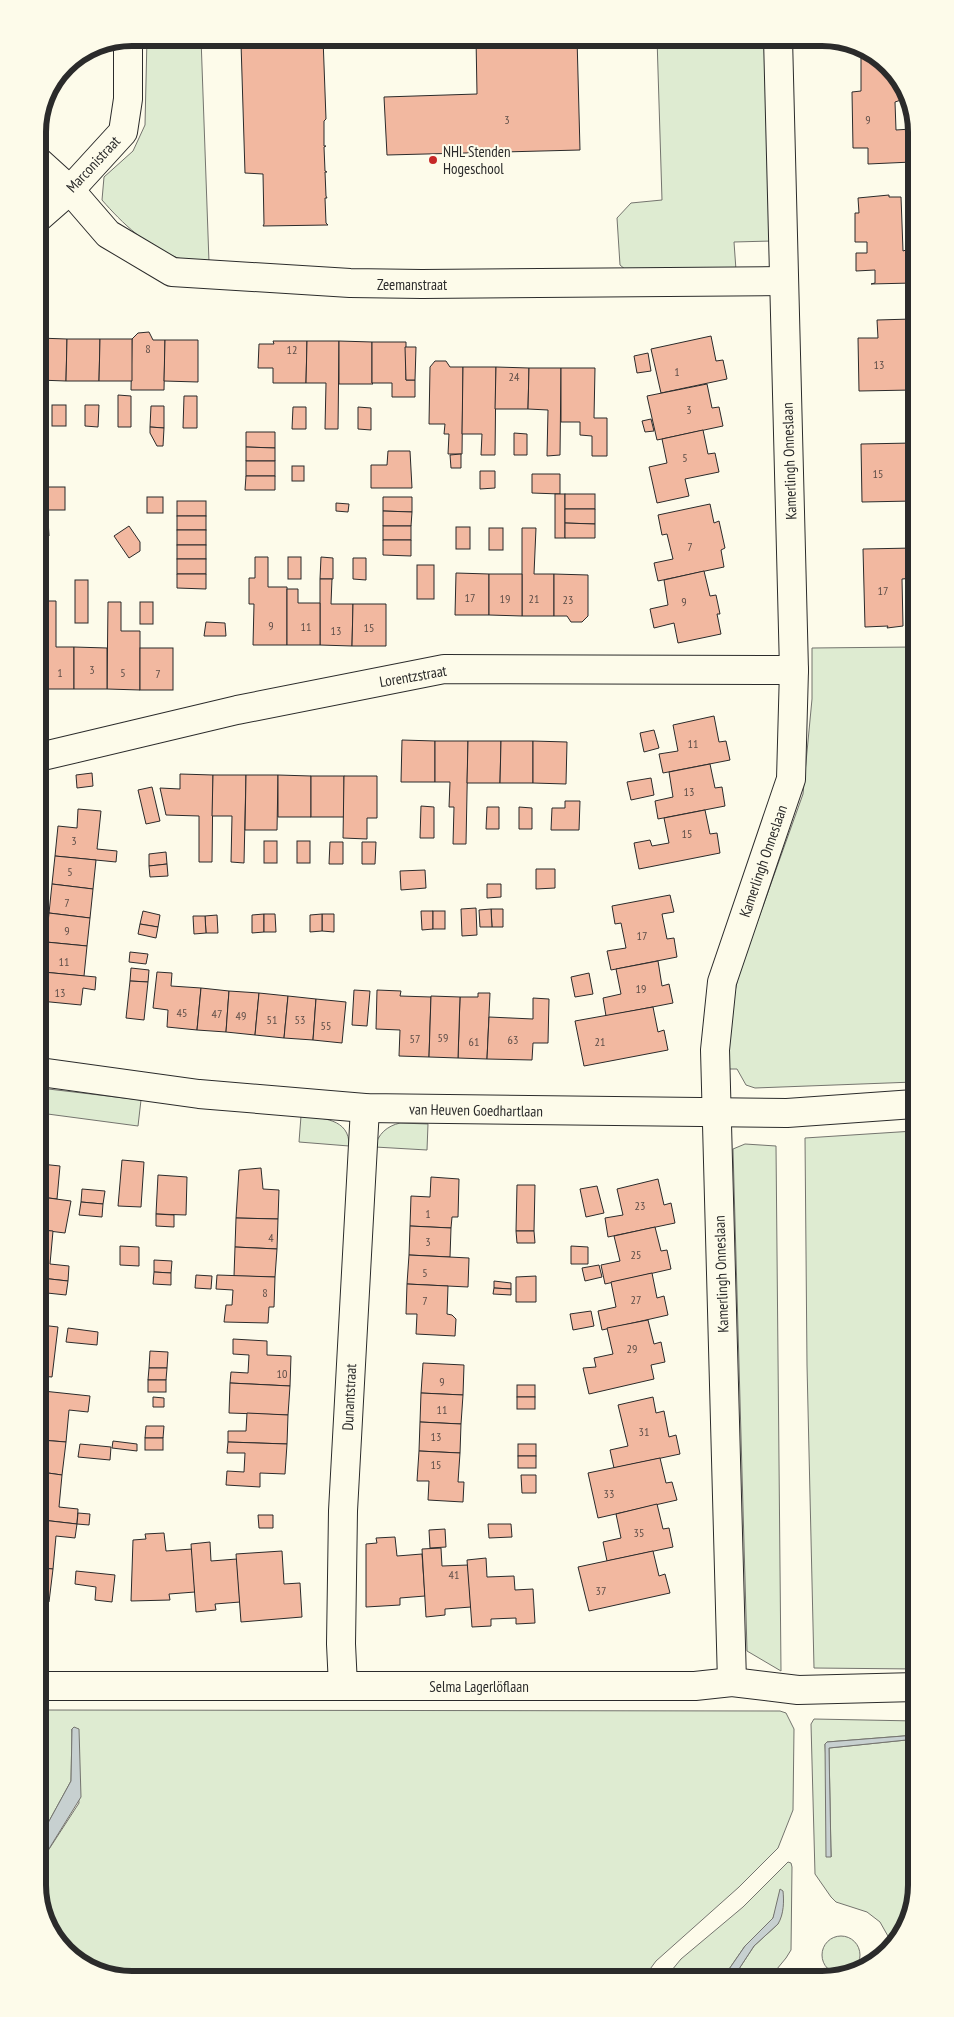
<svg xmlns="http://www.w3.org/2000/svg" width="954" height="2017" font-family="'PT Sans Narrow',sans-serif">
<rect width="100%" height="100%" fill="#fdfbea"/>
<g fill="#deebd1" stroke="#74746e">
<path d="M147,38H201L209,262C199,261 188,261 178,258C148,248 122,223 102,200L104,177L133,151L145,125Z"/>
<path d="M657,38H766L772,241L734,242L736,270H626L620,265L617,218L631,203L662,200Z"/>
<path d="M913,647L914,1082L755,1088L746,1085L737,1069H729L730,1014L739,973L803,794L812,699V648Z"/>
<path d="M40,1088L141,1100L138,1126L40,1113Z"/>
<path d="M301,1116C321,1118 350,1118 349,1146L299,1142Z"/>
<path d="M400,1123L428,1124L427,1150L375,1147C378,1134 387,1126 400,1123Z"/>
<path d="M914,1131L916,1669L814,1668L807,1365L805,1138Z"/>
<path d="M745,1144L776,1146L781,1671L747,1651L733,1149Z"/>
<path d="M42,1710L780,1711L786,1713L794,1729L793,1810L778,1848L739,1887L656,1961L645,1976L126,1979L75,1960L43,1915L42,1860L79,1803L72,1729L71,1781L42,1834V1741L45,1740V1728H42Z"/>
<path d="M814,1719L916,1721V1735L827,1742L825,1744L831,1857L829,1748L916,1739V1885L897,1942L893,1945L880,1922L867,1912L836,1902L831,1897L815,1874L811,1724Z"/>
<path d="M788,1862L791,1863L792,1867L791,1950L786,1958L772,1975H735L754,1946L778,1924L775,1912L773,1918L745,1946L725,1975L667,1976L681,1959L743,1907Z"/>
<circle cx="841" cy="1955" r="19"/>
</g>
<g fill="#c7d0d0" stroke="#74746e">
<path d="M74,1727L79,1729L81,1797L42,1860V1834L71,1781L72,1729Z"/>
<path d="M916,1735V1739L829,1748L831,1854V1857H826L825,1744L827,1742Z"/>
<path d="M780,1889L783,1891C784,1901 784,1914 778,1924L754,1946L735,1975H725L745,1946L773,1918Z"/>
</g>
<g fill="#f2b8a0" stroke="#2b2b2b">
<path d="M211,38H323L326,119L324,121V146H326L324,147L325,171L327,172H325L326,196L327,198H325L326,223L328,225L263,226L264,224L263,174L245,173L241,43L211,44Z"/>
<path d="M476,38H577L580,150L387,155L384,97L477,94Z"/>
<path d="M861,57H879L900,86L901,100L895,102L896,130L911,129L912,162L868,164V148H853L852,92L861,91Z"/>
<path d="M889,195V197H901L903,251L912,248V283L871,284L875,283V270L856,271V253H867V242H855V213H859L858,198Z"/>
<path d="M912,319V390L859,391L858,338H878L877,320Z"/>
<path d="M149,332L153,340H165L164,390H131L132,339L138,333Z"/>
<path d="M711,336L716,361L723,360L727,379L661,393L651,349Z"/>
<path d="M38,338L67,339L66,381L38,380Z"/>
<path d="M67,339H100L99,381H66Z"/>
<path d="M100,339H132V381H99Z"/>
<path d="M165,340H198V382L164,381Z"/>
<path d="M273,341H307L306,383H273V368H258L259,344H274Z"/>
<path d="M307,341H339L338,429H325L326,383H306Z"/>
<path d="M339,341L372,342V383L373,384H339Z"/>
<path d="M372,342H406V380H415V397H392V383H372Z"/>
<path d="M405,347H416L415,380H406Z"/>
<path d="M648,353L651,371L637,373L634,356Z"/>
<path d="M435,361H446L450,367H463L462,454H448L449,434H444L445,424H429L430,367Z"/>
<path d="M463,367H496L495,455H481L482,434H462Z"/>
<path d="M496,367L529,368L528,409H495Z"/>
<path d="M529,368H561L560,455L547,456L548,410L528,409Z"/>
<path d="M561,368H595L594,418H607V456H592V436L580,435V422H561Z"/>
<path d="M707,384L712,408L719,407L723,426L657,440L647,396Z"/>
<path d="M118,395L131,396V427H118Z"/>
<path d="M184,396H197V428H183Z"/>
<rect x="52" y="405" width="14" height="21"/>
<path d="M85,405H99L98,427L85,426Z"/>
<path d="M151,406H164V428L150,427Z"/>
<path d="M293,407H306V429H292Z"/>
<path d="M358,407L371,408V430L358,429Z"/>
<path d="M651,419L654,431L645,432L642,421Z"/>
<path d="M150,427L164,428L163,446H157L150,433Z"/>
<path d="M703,430L708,454L715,453L719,472L685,479L689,496L657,503L649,467L667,463L662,439Z"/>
<path d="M246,432H275V448L246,447Z"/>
<path d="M514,433L527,434V455H514Z"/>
<path d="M912,443L913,501L862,502L861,444Z"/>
<path d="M246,447L275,448V461H246Z"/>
<path d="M388,451H410L412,488H371V465H387Z"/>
<path d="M461,454V468H451L450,455Z"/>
<rect x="246" y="461" width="29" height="15"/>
<rect x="292" y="466" width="12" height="15"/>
<path d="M480,471H495V488L480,489Z"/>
<path d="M532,474H560V494L532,493Z"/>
<path d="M246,476H275V490H245Z"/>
<rect x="39" y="487" width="26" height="23"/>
<rect x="555" y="494" width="10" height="44"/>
<rect x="565" y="494" width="30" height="15"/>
<rect x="147" y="497" width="16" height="16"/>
<path d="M383,497H412V512L383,511Z"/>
<rect x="177" y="501" width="29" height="15"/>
<path d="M336,503L349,504L348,512L336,511Z"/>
<path d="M710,504L714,523L719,521L725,548L721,550L724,567L658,581L654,563L673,559L667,534L662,535L658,515Z"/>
<path d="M565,509H595V524L565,523Z"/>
<path d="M383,511L412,512L411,526H383Z"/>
<rect x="177" y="516" width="29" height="14"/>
<path d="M39,520H48L49,536H39Z"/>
<path d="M565,523L595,524V538H565Z"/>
<path d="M129,526L140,542V551L129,558L114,536Z"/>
<rect x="383" y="526" width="28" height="14"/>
<rect x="456" y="527" width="14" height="22"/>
<rect x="489" y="528" width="14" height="22"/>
<path d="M522,528H536L534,574H554V616H522Z"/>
<rect x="177" y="530" width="29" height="15"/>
<path d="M383,540H411V556L383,555Z"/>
<rect x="177" y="545" width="29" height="14"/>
<path d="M913,548V578L902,579L903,626L887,628L888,626L865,627L863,549Z"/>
<path d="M255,557H268V587H287V645H253L254,604H249V578H255Z"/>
<rect x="288" y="557" width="13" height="22"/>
<path d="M321,557L333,558V579H320Z"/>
<path d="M353,558H366V580L353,579Z"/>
<rect x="177" y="559" width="29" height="15"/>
<rect x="417" y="565" width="17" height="34"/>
<path d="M704,571L710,596L716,595L720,614H717L721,634L678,643L674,623L654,628L650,609L668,605L664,580Z"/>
<path d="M456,573L489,574V615H455Z"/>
<path d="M177,574H206V589L177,588Z"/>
<path d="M489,574H522V616L489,615Z"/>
<path d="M554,574L588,575V616L582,622H571L567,616H554Z"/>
<path d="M320,579H332L331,604H353L352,646L320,645Z"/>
<rect x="75" y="580" width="13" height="43"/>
<path d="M287,589H298V603H320V645H287Z"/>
<path d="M42,601H56V647H74V689H41L39,622H43Z"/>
<path d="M108,602H121V631H140V690L107,689Z"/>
<rect x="140" y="602" width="13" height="22"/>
<path d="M353,604H386V646H352Z"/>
<path d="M206,622L225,623L226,636H204Z"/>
<path d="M74,647L107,648V689H74Z"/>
<rect x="140" y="648" width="33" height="42"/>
<path d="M714,716L719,742L726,741L730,760L663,773L659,754L678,751L673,725Z"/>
<path d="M654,730L659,748L644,752L640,733Z"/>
<path d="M402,740L435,741V782H401Z"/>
<path d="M435,741H468L466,844H453L454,807H449L450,782H435Z"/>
<path d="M468,741H501L500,783H467Z"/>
<path d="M501,741H533V783H500Z"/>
<path d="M533,741L567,742L566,784L533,783Z"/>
<path d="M710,764L715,788L722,787L725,806L658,819L655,801L673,797L669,772Z"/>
<path d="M92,773L93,786L77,788L76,775Z"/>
<path d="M180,774L213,775L212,862H199V816L166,815L160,788L180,789Z"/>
<path d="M213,775H246L244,863L231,862L232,816H212Z"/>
<path d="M246,775H278L277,830H245Z"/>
<path d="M278,775L311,776V817H278Z"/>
<rect x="311" y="776" width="33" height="41"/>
<path d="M344,776H377V818H367V839L343,838Z"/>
<path d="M651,778L654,795L631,800L627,782Z"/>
<path d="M152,787L160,821L146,824L138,790Z"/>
<path d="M565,801H580L579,830H551L552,808H565Z"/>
<path d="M421,806L434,807V838H420Z"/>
<path d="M487,807H499V829H486Z"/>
<path d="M519,807L532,808V829H519Z"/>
<path d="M78,809L101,811L97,849L117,851L116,862L55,856L58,826L77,828Z"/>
<path d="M705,810L710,834L717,833L720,853L639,869L634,843L650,840L652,846L669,843L664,818Z"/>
<rect x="264" y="841" width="13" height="22"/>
<rect x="297" y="841" width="13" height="22"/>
<path d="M330,842H343V864H329Z"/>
<path d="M362,842H376L375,864H362Z"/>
<path d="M166,852L167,864L149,866V854Z"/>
<path d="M55,856L96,860L93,889L52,884Z"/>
<path d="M167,864L168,876L150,877L149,866Z"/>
<path d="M536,869H555V888L536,889Z"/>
<path d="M425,870L426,888L401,890L400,871Z"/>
<path d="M52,884L93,889L90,918L49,913Z"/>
<path d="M487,884H501V897L487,898Z"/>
<path d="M670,895L674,912L662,914L667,939L674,938L677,957L611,970L607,951L626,948L621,923L615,924L612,906Z"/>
<path d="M476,908L477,935L462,936L461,909Z"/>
<path d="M491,909H503V927H492Z"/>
<path d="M491,909L492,927H480L479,910Z"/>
<path d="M143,911L160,915L158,927L140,924Z"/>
<path d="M421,911H433V929L422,930Z"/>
<rect x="433" y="911" width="12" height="18"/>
<path d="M49,913L90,918L87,946L46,942Z"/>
<path d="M264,914V932L252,933V915Z"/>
<path d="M264,914H275L276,932H264Z"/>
<path d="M322,914H334V932L322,931Z"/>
<path d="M322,914V931L310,932V915Z"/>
<path d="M217,915L218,933H206L205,916Z"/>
<path d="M193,916H205L206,933L194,934Z"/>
<path d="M140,924L158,927L156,938L138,934Z"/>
<path d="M46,942L87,946L84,976L43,972Z"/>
<path d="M130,952L148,954L146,964L129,962Z"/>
<path d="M658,961L662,986L669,984L673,1003L606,1016L603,998L621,994L616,969Z"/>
<path d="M131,968L149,970L148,982L130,981Z"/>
<path d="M43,972L96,977L95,990L83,988L81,1005L40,1001Z"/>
<path d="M157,972L172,973L171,986L201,988L197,1030L167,1027L168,1010L153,1008Z"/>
<path d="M589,973L593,994L575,997L571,977Z"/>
<path d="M130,981L148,982L144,1020L126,1018Z"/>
<path d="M201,988L229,991L226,1032L197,1030Z"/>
<path d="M354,990L370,991L367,1026L352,1025Z"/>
<path d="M377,990L401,991L400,996L431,997L429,1057L399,1056L400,1030L376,1029Z"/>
<path d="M229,991L259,993L255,1035L226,1032Z"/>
<path d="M259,993L288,996L284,1038L255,1035Z"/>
<path d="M478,993H490L487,1059L458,1058L460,997H478Z"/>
<path d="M288,996L316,999L313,1040L284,1038Z"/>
<path d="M431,996L460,997L458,1058L429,1057Z"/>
<path d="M533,998L549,999L548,1043H533L532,1060L487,1059L489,1017L533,1019Z"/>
<path d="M316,999L346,1002L342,1043L313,1040Z"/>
<path d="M653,1007L658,1032L664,1030L668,1050L584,1066L575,1021Z"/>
<path d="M122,1160L144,1162L141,1207L118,1206Z"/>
<path d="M41,1164L60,1166L57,1199L41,1197Z"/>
<path d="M261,1168L263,1189L279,1190L278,1219L236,1218L239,1170Z"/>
<path d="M158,1175L187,1177L186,1215L156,1214Z"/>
<path d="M431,1177L459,1179L458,1217H452L451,1228L410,1226L411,1196L430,1197Z"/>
<path d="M658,1179L664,1205L671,1203L675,1223L608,1237L605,1218L623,1215L617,1189Z"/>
<path d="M517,1185H535L534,1231H516Z"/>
<path d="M597,1186L604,1213L586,1217L580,1189Z"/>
<path d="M82,1189L105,1191L103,1204L81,1202Z"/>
<path d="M41,1197L71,1201L65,1233L41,1230Z"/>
<path d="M81,1202L103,1204L102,1217L79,1215Z"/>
<path d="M156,1214L174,1215V1227L156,1226Z"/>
<path d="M236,1218L278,1219L277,1249L235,1247Z"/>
<path d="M410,1226L451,1228L450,1257L409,1255Z"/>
<path d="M655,1227L661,1251L667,1250L671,1269L605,1284L601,1265L620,1261L614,1236Z"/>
<path d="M41,1230L53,1231L50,1264L69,1266L68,1281L41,1278Z"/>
<path d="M516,1231H534L535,1243H517Z"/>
<path d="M120,1246L139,1247V1266L120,1265Z"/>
<path d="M571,1246L588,1247V1264H571Z"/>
<path d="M235,1247L277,1249L275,1277L234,1276Z"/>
<path d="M409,1255L469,1258L468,1287L407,1284Z"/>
<path d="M154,1260L172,1261L171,1273L154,1272Z"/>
<path d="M599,1265L602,1277L585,1281L582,1268Z"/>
<path d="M154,1272L171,1273V1285L153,1284Z"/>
<path d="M652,1273L657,1298L664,1296L668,1315L602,1330L598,1311L616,1307L611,1282Z"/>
<path d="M196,1275L212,1276L211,1289L195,1288Z"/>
<path d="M217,1275L275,1277L274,1307H269L268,1323L224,1322L226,1305H232L233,1290L216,1289Z"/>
<path d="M536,1276V1302H516V1277Z"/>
<path d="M41,1278L68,1281L66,1295L47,1293L44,1326L41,1325Z"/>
<path d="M494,1281L511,1283V1289L494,1288Z"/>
<path d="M407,1284L448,1286L447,1314L452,1315L456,1319L455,1336L416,1334L417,1314H406Z"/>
<path d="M494,1288L511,1289V1295L493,1294Z"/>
<path d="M591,1311L594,1326L573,1330L570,1314Z"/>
<path d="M648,1320L654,1344L661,1342L665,1362L651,1365L654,1379L589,1394L583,1368L596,1367L594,1358L613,1354L607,1328Z"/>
<path d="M41,1325L58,1327L52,1377L41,1376Z"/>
<path d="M68,1328L98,1332L97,1345L66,1342Z"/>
<path d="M233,1339L267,1341V1355L291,1356L290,1386L230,1383L231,1372L248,1373L249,1355L233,1354Z"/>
<path d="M150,1351L168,1352L167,1368H149Z"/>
<path d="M423,1363L464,1365L463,1395L421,1393Z"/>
<path d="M149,1368H167L166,1380H148Z"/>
<rect x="148" y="1380" width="18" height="12"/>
<path d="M230,1383L290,1386L288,1415L229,1413Z"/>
<rect x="517" y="1385" width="18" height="12"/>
<path d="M43,1391L90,1396L88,1412L69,1410L66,1442L41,1440Z"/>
<path d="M421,1393L463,1395L461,1424L420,1422Z"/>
<path d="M153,1397L164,1398V1407H153Z"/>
<rect x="517" y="1397" width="18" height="12"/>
<path d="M653,1397L656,1413L664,1411L669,1437L676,1435L680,1454L614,1468L610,1450L628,1446L618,1405Z"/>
<path d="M247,1413L288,1415L287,1444L228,1442V1431H246Z"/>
<path d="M420,1422L461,1424L460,1453L419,1451Z"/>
<path d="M146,1426H164L163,1438H145Z"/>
<rect x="145" y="1438" width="18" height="12"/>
<path d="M41,1440L66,1442L62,1475L41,1472Z"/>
<path d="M113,1441L137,1444V1451L112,1448Z"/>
<path d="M228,1442L287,1444L285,1474L260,1473V1487L226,1485L227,1471L244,1472L245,1453H227Z"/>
<path d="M80,1444L111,1447L110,1460L78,1457Z"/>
<rect x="518" y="1444" width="18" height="12"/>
<path d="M419,1451L460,1453L458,1482H464L463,1502L428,1500L429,1481H417Z"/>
<rect x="518" y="1456" width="18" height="12"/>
<path d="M660,1458L666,1483L672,1482L677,1500L598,1518L588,1473Z"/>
<path d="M41,1472L62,1475L59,1507L78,1509L77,1524L42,1520Z"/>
<path d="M521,1475H536V1493H522Z"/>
<path d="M657,1504L663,1529L669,1528L673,1547L607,1561L603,1542L621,1538L616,1514Z"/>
<path d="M78,1513L90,1514L89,1525L77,1524Z"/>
<path d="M258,1515H273V1528H259Z"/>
<path d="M42,1520L77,1524L75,1538L56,1536L53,1569L42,1568Z"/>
<path d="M488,1524H511L512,1537L489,1538Z"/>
<path d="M445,1529L446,1547L430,1548L429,1530Z"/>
<path d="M164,1533L166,1551L192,1549L195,1592L169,1594L170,1600L131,1601L133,1540L146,1539L145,1534Z"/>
<path d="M395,1537L397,1556L422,1554L425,1596L400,1598V1605L366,1607V1544L377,1543L376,1538Z"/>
<path d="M210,1542L211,1561L237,1559L240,1602L215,1604L216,1610L196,1612L191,1544Z"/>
<path d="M441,1548L442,1566L468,1565L471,1607L445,1609V1615L426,1617L422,1549Z"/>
<path d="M282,1551L284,1584L300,1583L302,1617L241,1622L236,1554Z"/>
<path d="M653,1551L659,1576L665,1574L670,1593L589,1611L578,1567Z"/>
<path d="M486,1558L487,1577L514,1576L515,1590L533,1589L535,1623L516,1624V1618L491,1619V1626L472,1627L467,1560Z"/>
<path d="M42,1568L53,1569L49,1602L42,1601Z"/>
<path d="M76,1571L115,1575L112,1602L95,1600L96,1587L75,1584Z"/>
</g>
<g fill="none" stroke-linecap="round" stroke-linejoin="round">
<g stroke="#2b2b2b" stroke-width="30">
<g id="minor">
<path d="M38,161L70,190L108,234L172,272L350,283L422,284L784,281"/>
<path d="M38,218L70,190L123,132L128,99V38"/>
<path d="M39,757L237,710L444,669L794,670"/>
<path d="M40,1072L199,1094L365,1108L787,1113L914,1104"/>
<path d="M732,1682L715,1050L722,982L791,779L794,670L778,38"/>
<path d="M42,1686H695L732,1682L798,1690L916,1687"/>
<path d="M343,1686L341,1644L343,1511L365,1108"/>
</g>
</g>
<use href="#minor" stroke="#fdfbea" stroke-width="28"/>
</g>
<circle fill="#c62828" stroke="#fdfbea" stroke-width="2" cx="433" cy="160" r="5"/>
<g text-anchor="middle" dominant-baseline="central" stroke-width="4" stroke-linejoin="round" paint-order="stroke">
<g font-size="12" fill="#5d4e48">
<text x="507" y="119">3</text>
<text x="868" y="119">9</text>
<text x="148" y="348">8</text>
<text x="292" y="349">12</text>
<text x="879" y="364">13</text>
<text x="677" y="371">1</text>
<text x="514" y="376">24</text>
<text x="689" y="409">3</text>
<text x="685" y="457">5</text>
<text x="878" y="473">15</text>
<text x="690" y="546">7</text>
<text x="883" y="590">17</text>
<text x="470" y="597">17</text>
<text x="505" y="598">19</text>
<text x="534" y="598">21</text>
<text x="568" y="599">23</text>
<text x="684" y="601">9</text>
<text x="271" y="625">9</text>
<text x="306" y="626">11</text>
<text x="369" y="627">15</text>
<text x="336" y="630">13</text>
<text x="92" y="669">3</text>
<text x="60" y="672">1</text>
<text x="123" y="672">5</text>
<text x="158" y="673">7</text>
<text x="693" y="743">11</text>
<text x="689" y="791">13</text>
<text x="687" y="833">15</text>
<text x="74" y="840">3</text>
<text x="70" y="871">5</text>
<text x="67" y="902">7</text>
<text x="67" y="930">9</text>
<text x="642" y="935">17</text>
<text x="64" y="961">11</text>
<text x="641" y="988">19</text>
<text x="60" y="992">13</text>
<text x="182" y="1012">45</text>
<text x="217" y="1013">47</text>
<text x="241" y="1015">49</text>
<text x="272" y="1019">51</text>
<text x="300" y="1019">53</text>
<text x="326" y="1025">55</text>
<text x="443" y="1037">59</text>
<text x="415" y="1038">57</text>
<text x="513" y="1039">63</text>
<text x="474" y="1041">61</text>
<text x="600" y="1041">21</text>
<text x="640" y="1205">23</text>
<text x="428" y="1213">1</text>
<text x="271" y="1237">4</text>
<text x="428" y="1241">3</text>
<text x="636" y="1254">25</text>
<text x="425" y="1272">5</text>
<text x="265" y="1292">8</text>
<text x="636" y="1299">27</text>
<text x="425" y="1300">7</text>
<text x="632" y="1348">29</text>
<text x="282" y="1373">10</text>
<text x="442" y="1381">9</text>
<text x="442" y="1409">11</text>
<text x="644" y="1431">31</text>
<text x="436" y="1436">13</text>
<text x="436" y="1464">15</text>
<text x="609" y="1493">33</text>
<text x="639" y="1532">35</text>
<text x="454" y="1574">41</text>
<text x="601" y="1590">37</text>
</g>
<g font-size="15" fill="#2b2b2b" stroke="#fdfbea" text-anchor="start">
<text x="443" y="151">NHL Stenden<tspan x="443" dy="17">Hogeschool</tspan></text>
</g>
<g font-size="15" fill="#2b2b2b" stroke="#fdfbea">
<text transform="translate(93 164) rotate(-47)">Marconistraat</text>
<text x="412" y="284">Zeemanstraat</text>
<text transform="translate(789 461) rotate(-92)">Kamerlingh Onneslaan</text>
<text transform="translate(413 676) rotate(-10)">Lorentzstraat</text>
<text transform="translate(763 861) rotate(-71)">Kamerlingh Onneslaan</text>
<text transform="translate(476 1110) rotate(1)">van Heuven Goedhartlaan</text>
<text transform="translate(721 1274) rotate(-92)">Kamerlingh Onneslaan</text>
<text transform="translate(349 1397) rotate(-87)">Dunantstraat</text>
<text x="479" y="1686">Selma Lagerlöflaan</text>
</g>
</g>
<path d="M0 0H954V2017H0ZM132 46H822A86 86 0 0 1 908 132V1885A86 86 0 0 1 822 1971H132A86 86 0 0 1 46 1885V132A86 86 0 0 1 132 46Z" fill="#fdfbea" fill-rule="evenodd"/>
<path fill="none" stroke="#2b2b2b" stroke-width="6" d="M132 46H822A86 86 0 0 1 908 132V1885A86 86 0 0 1 822 1971H132A86 86 0 0 1 46 1885V132A86 86 0 0 1 132 46Z"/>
</svg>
